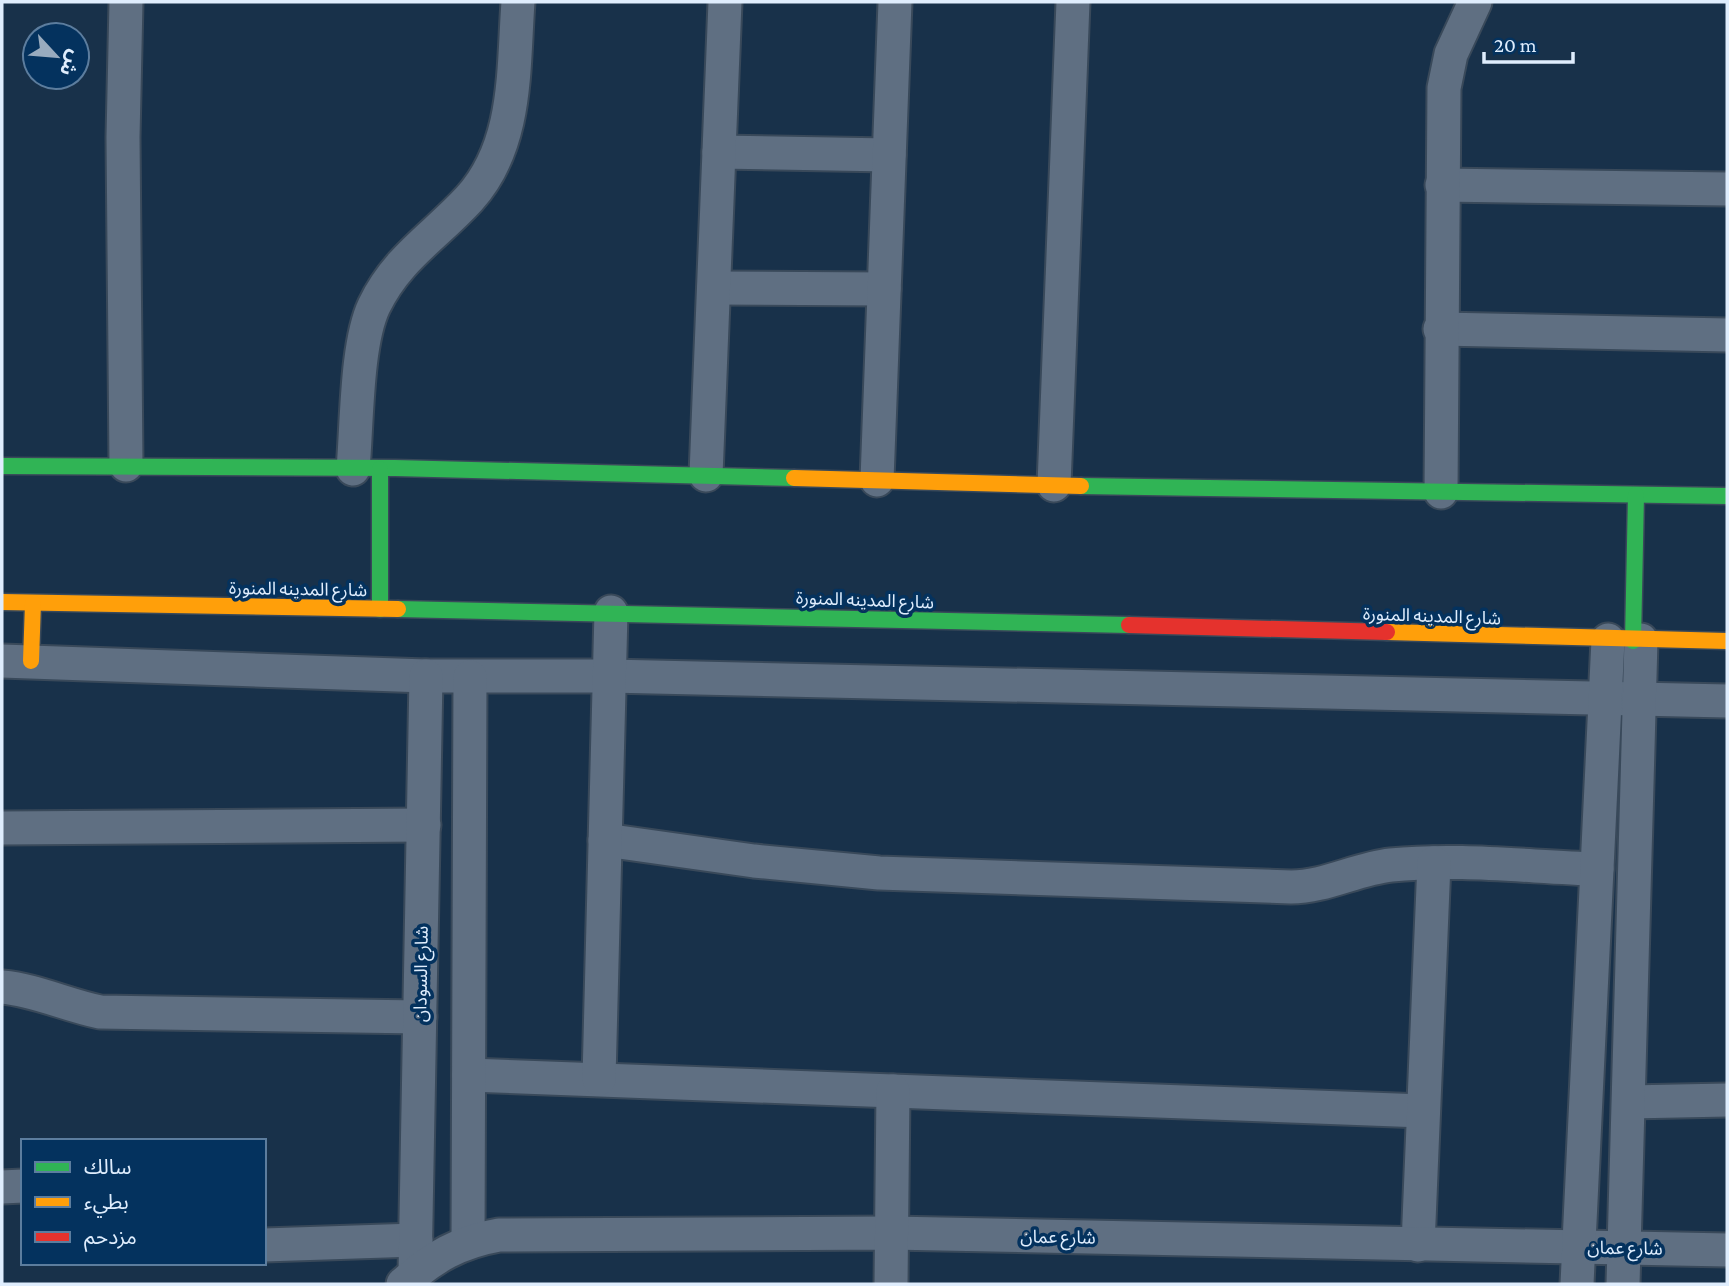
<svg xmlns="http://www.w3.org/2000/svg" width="1729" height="1286" font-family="'Crimson Pro','Noto Sans Arabic',serif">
<rect width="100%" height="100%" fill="#18314a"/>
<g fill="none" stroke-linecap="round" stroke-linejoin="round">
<g stroke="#39495a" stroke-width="37">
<g id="street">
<path d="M719,152L889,155"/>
<path d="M1442,185L1727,189"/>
<path d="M714,288L884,289"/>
<path d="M1440,329L1727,335"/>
<path d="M126,465L123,137L126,2"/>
<path d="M353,469C357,425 356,344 374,306C397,258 434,237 469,199C518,145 513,70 518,2"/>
<path d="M706,475L725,2"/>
<path d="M877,480L895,2"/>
<path d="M1054,485L1073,2"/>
<path d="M1441,492L1444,88L1451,54L1475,2"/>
<path d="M2,661L426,676H609L1727,701"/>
<path d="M2,828L424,825"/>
<path d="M605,840L754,861L879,873L1291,887C1325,887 1356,869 1391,865C1458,858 1529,867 1597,869"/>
<path d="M2,987C36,990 66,1005 100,1012L420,1017"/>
<path d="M469,1075L1423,1111"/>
<path d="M599,1079L611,612"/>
<path d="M1629,1102L1727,1100"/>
<path d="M2,1187L23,1186"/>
<path d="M468,1241L470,677"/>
<path d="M264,1245L416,1240"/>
<path d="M1418,1245L1434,863"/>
<path d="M415,1273L426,676"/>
<path d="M403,1284C433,1257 459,1242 499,1235L891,1233L1727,1250"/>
<path d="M891,1284L893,1091"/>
<path d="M1577,1284L1608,640"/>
<path d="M1623,1284L1641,640"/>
</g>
</g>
<g stroke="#39495a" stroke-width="19">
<g id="fast">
<path d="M2,466L395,468L794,478"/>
<path d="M380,469V609"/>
<path d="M1081,486L1727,496"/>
<path d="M398,609L1129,625"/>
<path d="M1633,641L1636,495"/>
</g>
</g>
<g stroke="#39495a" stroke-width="19">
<g id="slow">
<path d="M794,478L1081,486"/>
<path d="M2,602L398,609"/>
<path d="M1387,632L1727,641"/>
<path d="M31,661L33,603"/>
</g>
</g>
<g stroke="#39495a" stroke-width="19">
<path id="jam" d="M1129,625L1387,632"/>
</g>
<use href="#street" stroke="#5f6f82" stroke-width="33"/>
<use href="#fast" stroke="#30b455" stroke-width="16"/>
<use href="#slow" stroke="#ff9f0a" stroke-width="16"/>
<use href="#jam" stroke="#e5322d" stroke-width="16"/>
</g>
<g text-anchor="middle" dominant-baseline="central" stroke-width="7" stroke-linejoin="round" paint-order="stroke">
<g font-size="18" fill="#dfedfd" stroke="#04325e">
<text transform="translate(298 589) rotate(1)">شارع المدينه المنورة</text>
<text transform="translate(865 600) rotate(2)">شارع المدينه المنورة</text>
<text transform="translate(1432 616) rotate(2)">شارع المدينه المنورة</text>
<text transform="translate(421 974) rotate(-89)">شارع السودان</text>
<text transform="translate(1058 1237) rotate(1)">شارع عمان</text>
<text transform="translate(1625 1248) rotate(1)">شارع عمان</text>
</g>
</g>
<rect width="1729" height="1286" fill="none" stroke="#dfedfd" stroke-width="7"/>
<rect x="21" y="1139" width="245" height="126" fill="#04325e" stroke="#5c7d9e" stroke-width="2"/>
<rect x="35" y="1162" width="35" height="10" fill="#30b455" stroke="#5c7d9e" stroke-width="2"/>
<text x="84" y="1174" font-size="21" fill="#dfedfd">سالك</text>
<rect x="35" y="1197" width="35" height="10" fill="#ff9f0a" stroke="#5c7d9e" stroke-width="2"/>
<text x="84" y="1209" font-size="21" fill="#dfedfd">بطيء</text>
<rect x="35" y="1232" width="35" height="10" fill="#e5322d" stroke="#5c7d9e" stroke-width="2"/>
<text x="84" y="1244" font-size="21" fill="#dfedfd">مزدحم</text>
<g transform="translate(56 56) rotate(116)"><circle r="33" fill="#04325e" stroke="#5c7d9e" stroke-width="2"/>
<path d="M0-5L12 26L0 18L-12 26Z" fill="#99abbe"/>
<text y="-10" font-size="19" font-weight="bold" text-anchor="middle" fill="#dfedfd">ش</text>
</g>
<path d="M1484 52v10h89v-10" fill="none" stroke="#dfedfd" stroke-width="3.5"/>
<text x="1494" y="52" font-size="21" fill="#dfedfd" stroke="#04325e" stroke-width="5" paint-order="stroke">20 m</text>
</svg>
